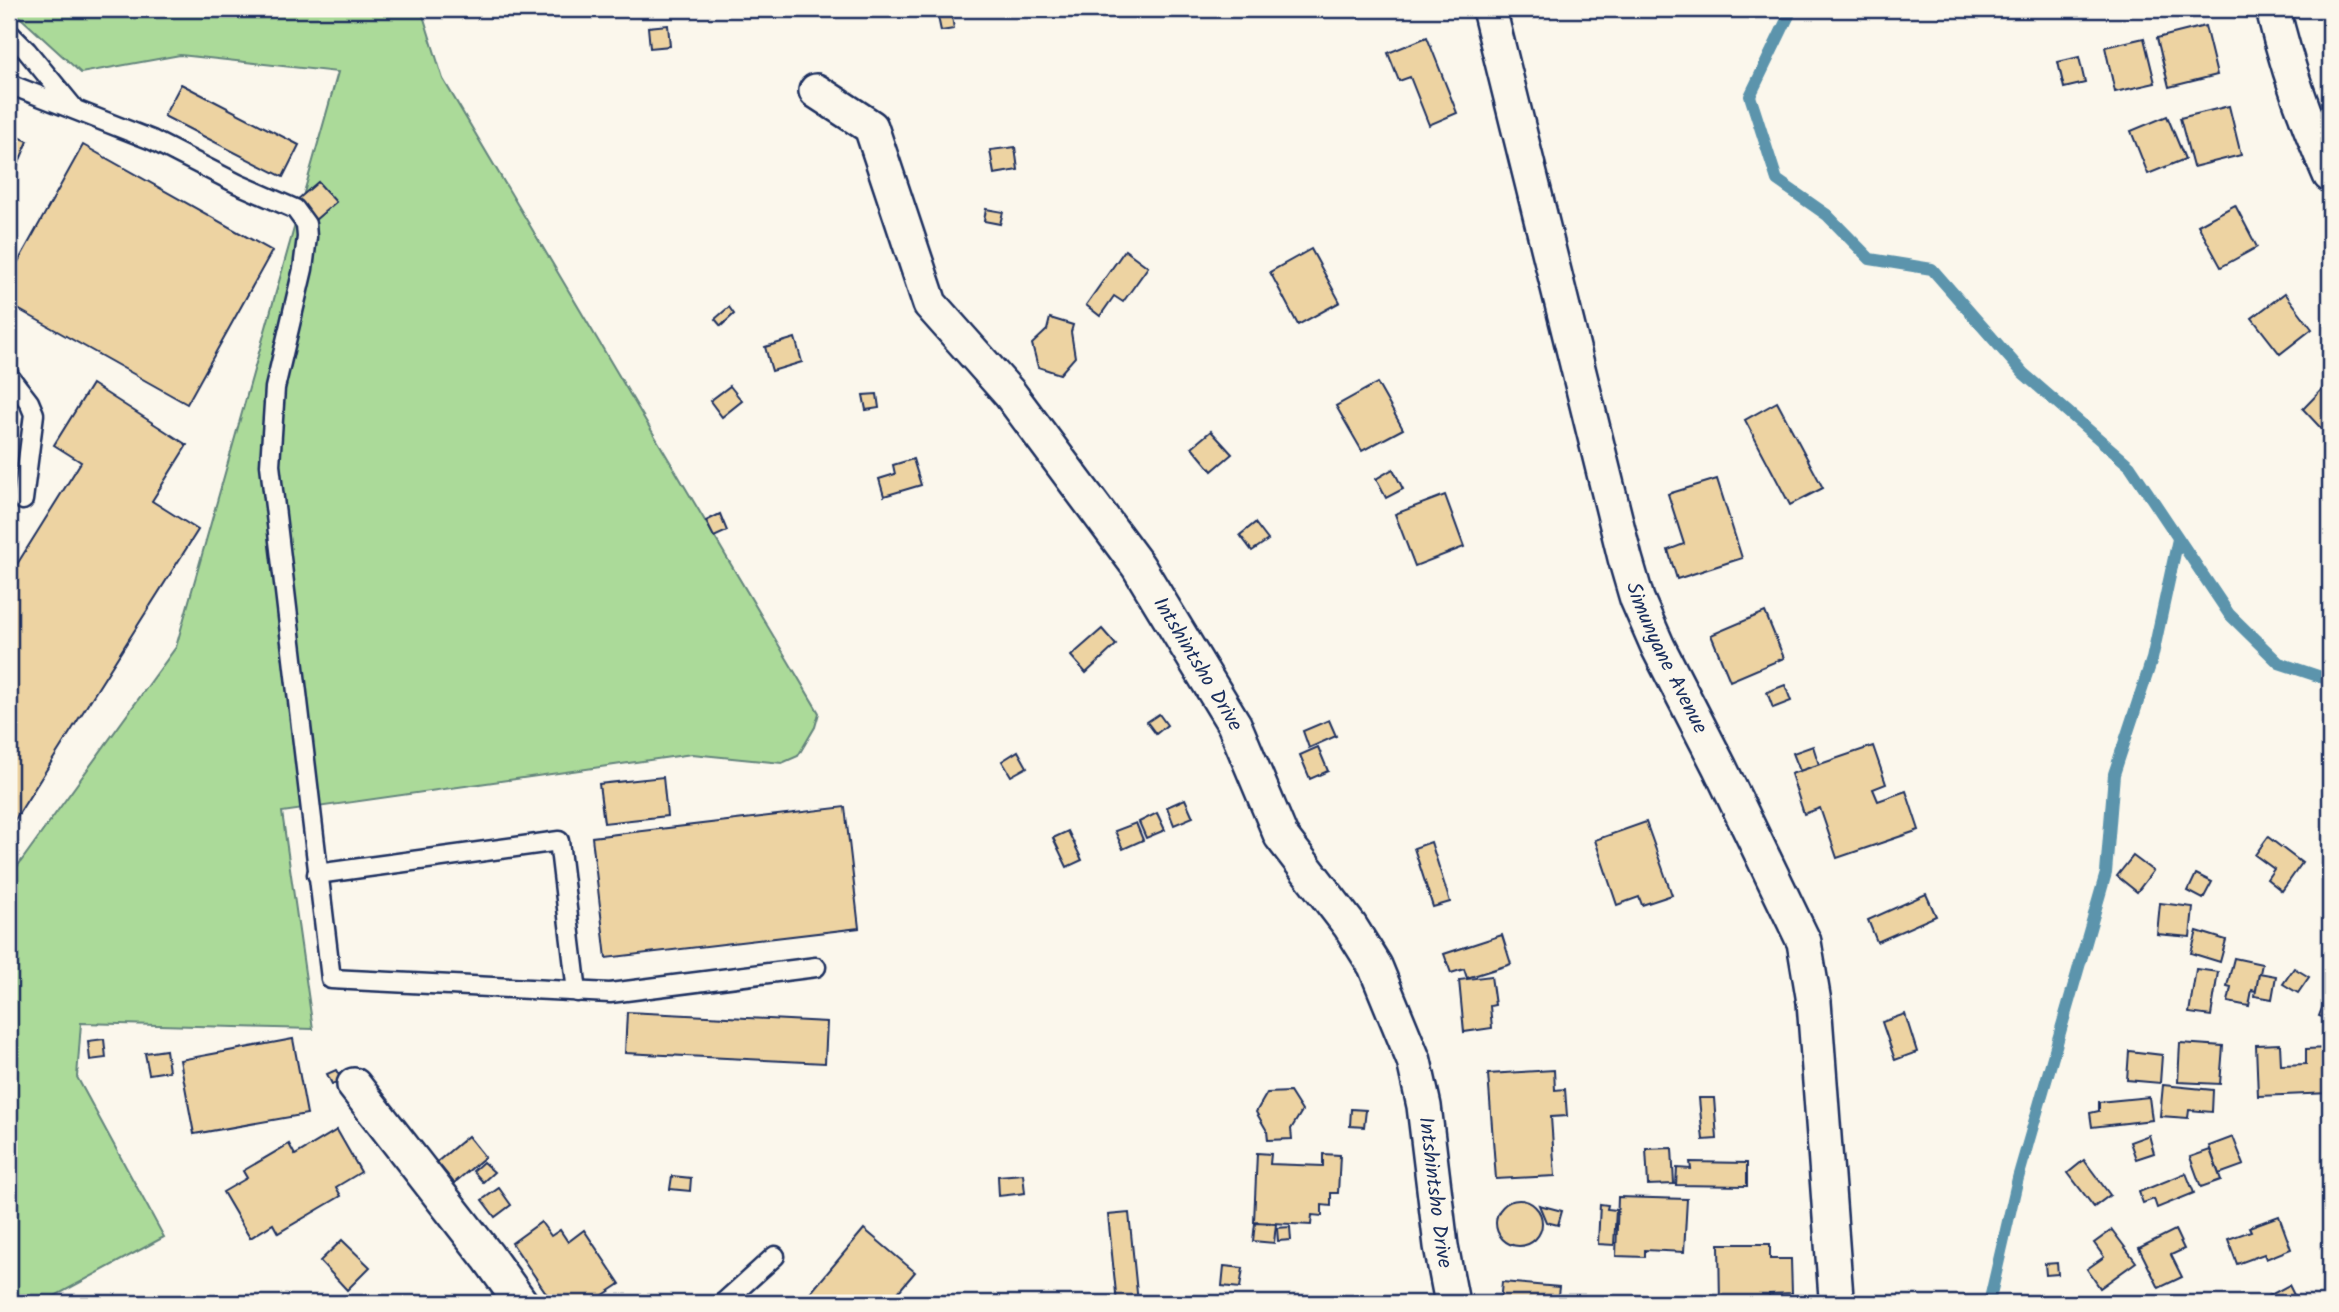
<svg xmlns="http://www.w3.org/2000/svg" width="2339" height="1312" font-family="Kalam,sans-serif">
<rect width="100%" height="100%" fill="#fbf7ec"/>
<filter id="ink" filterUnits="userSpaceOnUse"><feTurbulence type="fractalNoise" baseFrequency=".0143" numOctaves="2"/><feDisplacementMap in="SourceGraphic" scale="14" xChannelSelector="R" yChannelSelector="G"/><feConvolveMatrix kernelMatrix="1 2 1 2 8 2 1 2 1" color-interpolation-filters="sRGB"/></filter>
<g filter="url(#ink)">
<path fill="#abda99" stroke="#63847c" stroke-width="2" d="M11,9H421L443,79L819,713L815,727L798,756L782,763L692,754L282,812L313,1029L81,1023L77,1077L164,1237L42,1303H14L9,1293V878L176,647L338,72L180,55L81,73Z"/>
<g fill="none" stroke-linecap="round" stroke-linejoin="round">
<g stroke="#5c94ac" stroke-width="12">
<path d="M1792,9L1750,96L1777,180L1827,215L1870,259L1932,269L2023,373L2130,466L2229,614L2279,663L2330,680"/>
<path d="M1989,1303L2018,1178L2106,873L2114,774L2152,659L2178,539"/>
</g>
</g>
<g fill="#edd3a2" stroke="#1b2f5e" stroke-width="2">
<path d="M951,10L954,29L941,31L937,12Z"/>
<path d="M668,25L670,46L650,48L648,27Z"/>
<path d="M2205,26L2217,75L2169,87L2157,38Z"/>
<path d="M1427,37L1457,113L1429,125L1410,77L1399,81L1388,53Z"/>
<path d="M2144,38L2155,83L2115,92L2105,47Z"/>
<path d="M2079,57L2085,83L2064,88L2058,62Z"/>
<path d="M181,84L299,145L283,177L164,116Z"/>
<path d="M2229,106L2241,155L2193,167L2180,118Z"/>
<path d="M2167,116L2185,159L2148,174L2131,131Z"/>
<path d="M9,133L28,141L9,186Z"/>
<path d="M83,145L272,251L187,404L9,304V278Z"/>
<path d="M1015,147L1018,170L994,174L990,150Z"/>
<path d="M318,182L336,202L315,220L297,200Z"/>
<path d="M2235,205L2257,247L2221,267L2198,225Z"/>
<path d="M986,209L1003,212L1000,224L984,221Z"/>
<path d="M1311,249L1340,302L1298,325L1270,272Z"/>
<path d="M1125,250L1148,267L1123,302L1114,296L1100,316L1086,305Z"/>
<path d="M2285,293L2312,329L2280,354L2252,318Z"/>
<path d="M729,307L734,314L721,326L715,319Z"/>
<path d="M1050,318L1073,325L1071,332L1075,357L1060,374L1038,367L1032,344L1047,330Z"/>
<path d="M795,338L802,362L772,371L765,347Z"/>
<path d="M2330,381V438L2303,409Z"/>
<path d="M1377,383L1403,429L1362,451L1336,406Z"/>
<path d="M92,384L187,445L152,501L198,530L9,829V577L81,462L54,445Z"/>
<path d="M730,386L742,401L722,417L710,401Z"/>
<path d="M877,394L879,408L866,410L863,395Z"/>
<path d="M1777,402L1823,488L1790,505L1745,420Z"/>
<path d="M1211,431L1232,454L1212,471L1192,447Z"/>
<path d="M913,459L921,485L884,496L879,479L895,474L893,465Z"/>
<path d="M1393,469L1403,489L1386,498L1376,479Z"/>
<path d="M1717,479L1742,558L1677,579L1668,550L1684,544L1668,494Z"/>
<path d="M1445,495L1464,547L1415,566L1395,514Z"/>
<path d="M720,514L727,531L714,537L706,521Z"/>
<path d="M1255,523L1268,540L1252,551L1240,535Z"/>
<path d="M1765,612L1784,658L1730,681L1711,635Z"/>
<path d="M1102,629L1116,645L1086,673L1071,656Z"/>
<path d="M1785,685L1791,701L1773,708L1767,692Z"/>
<path d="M1159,714L1167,725L1156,734L1147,722Z"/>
<path d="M1329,720L1336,736L1309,748L1303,731Z"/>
<path d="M1813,746L1819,765L1800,771L1793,753Z"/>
<path d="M1873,746L1886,784L1873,789L1878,801L1906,791L1919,830L1837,858L1820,808L1804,814L1791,774Z"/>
<path d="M1318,747L1328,771L1310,779L1300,755Z"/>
<path d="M1018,751L1027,767L1011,776L1002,761Z"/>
<path d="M663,777L667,816L604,823L599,784Z"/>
<path d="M1185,799L1193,817L1174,825L1167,807Z"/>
<path d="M845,807L859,928L606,958L592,837Z"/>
<path d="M1157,813L1165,830L1146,838L1139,822Z"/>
<path d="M1646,822L1672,895L1642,905L1639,897L1617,905L1595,840Z"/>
<path d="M1136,823L1143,840L1123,849L1115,831Z"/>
<path d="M1068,831L1082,860L1067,867L1053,838Z"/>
<path d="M2268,837L2302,863L2282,891L2267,879L2274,869L2255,855Z"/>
<path d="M1431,842L1450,902L1433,907L1414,848Z"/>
<path d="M2133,856L2153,871L2137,892L2117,876Z"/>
<path d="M2196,874L2212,882L2203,899L2188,891Z"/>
<path d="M1926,894L1936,916L1877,942L1868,920Z"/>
<path d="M2160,903L2193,907L2190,937L2157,934Z"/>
<path d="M2197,931L2226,940L2220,962L2191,953Z"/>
<path d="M1502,935L1511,964L1467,978L1464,969L1451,973L1444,954Z"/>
<path d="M2234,958L2262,964L2256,991L2252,990L2249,1006L2228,1002L2231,987L2227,986Z"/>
<path d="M2294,968L2309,977L2298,993L2283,984Z"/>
<path d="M2196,969L2218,972L2211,1016L2189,1013Z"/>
<path d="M2259,973L2276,976L2272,999L2255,996Z"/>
<path d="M1491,976L1495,1005L1490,1006L1492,1028L1464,1032L1459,980Z"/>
<path d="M2328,993H2330V1020L2319,1016Z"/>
<path d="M627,1012L827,1022L825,1063L625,1053Z"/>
<path d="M1905,1014L1917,1052L1895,1060L1882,1022Z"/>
<path d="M104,1039L106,1058L90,1060L88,1041Z"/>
<path d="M293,1039L307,1114L194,1134L180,1060Z"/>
<path d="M2180,1043L2223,1046L2220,1084L2178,1082Z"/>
<path d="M2280,1044L2281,1065L2306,1064V1049L2329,1048L2330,1093L2258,1096L2256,1045Z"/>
<path d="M166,1050L169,1071L149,1074L145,1053Z"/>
<path d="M2129,1051L2162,1055L2160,1083L2127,1080Z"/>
<path d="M336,1070L341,1079L332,1084L327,1074Z"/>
<path d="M1554,1070L1555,1090L1565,1089L1567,1116L1551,1117L1555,1176L1496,1179L1488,1074Z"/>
<path d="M2163,1085L2213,1090L2212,1112L2189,1110L2188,1118L2160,1116Z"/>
<path d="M1290,1092L1302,1111L1291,1129L1292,1139L1268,1140L1267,1131L1256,1112L1267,1093Z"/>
<path d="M2149,1097L2152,1120L2092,1127L2090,1113L2099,1111V1102Z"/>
<path d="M1699,1098H1714L1717,1139L1703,1140Z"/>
<path d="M1351,1109L1366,1110L1364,1127L1350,1126Z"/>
<path d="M337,1130L361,1172L336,1187L341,1196L278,1233L273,1224L250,1238L223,1192L247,1178L243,1171L289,1144L295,1155Z"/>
<path d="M2149,1135L2154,1153L2136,1159L2130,1142Z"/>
<path d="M468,1136L485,1157L454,1183L437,1162Z"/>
<path d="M2233,1137L2244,1165L2219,1174L2209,1146Z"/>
<path d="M1672,1148L1674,1184L1648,1185L1646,1149Z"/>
<path d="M2210,1150L2221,1180L2201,1187L2190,1157Z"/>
<path d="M1257,1153L1271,1154L1270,1164L1323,1166V1154L1340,1155L1338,1193H1331V1206L1322,1205V1216L1312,1215L1311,1225L1254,1222Z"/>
<path d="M2084,1160L2110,1195L2094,1207L2068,1173Z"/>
<path d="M483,1162L494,1172L483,1182L473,1171Z"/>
<path d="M1690,1162L1747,1163V1186L1676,1185L1677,1168L1691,1169Z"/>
<path d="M2186,1173L2194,1193L2157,1208L2154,1199L2143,1203L2139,1192Z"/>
<path d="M1023,1174L1025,1193L999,1196L998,1176Z"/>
<path d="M672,1176L691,1178L690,1191L670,1189Z"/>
<path d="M499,1188L511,1205L495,1217L482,1200Z"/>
<path d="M1618,1197L1687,1199L1684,1252L1645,1250V1257L1616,1256Z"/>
<circle cx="1519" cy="1223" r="23"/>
<path d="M1600,1204L1608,1205L1607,1209L1616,1210L1614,1245L1598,1244Z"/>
<path d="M1539,1205L1562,1211L1558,1225L1546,1222Z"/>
<path d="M1129,1213L1138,1303H1117L1108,1215Z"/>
<path d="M2279,1216L2291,1249L2266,1259L2264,1254L2237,1264L2228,1239L2251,1231L2249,1227Z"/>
<path d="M541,1222L551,1236L560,1230L568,1242L584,1230L620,1284L591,1303H553L512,1243Z"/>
<path d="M1255,1223L1276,1224L1274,1243L1253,1241Z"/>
<path d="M1290,1227L1291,1240L1278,1241L1277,1228Z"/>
<path d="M864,1229L915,1272L889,1303H802Z"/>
<path d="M2112,1230L2136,1262L2100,1288L2087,1269L2104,1257L2094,1243Z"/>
<path d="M2175,1230L2184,1249L2171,1255L2182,1277L2159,1288L2139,1248Z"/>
<path d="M342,1240L370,1267L347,1290L320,1261Z"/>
<path d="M1719,1244H1770V1259H1791L1792,1293L1769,1294V1303H1720Z"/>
<path d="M2057,1263L2058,1274L2046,1275L2045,1264Z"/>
<path d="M1224,1266L1243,1268L1240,1288L1222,1286Z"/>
<path d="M1502,1282L1559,1287L1557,1303H1500Z"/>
<path d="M2289,1285L2298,1303H2268L2265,1298Z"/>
</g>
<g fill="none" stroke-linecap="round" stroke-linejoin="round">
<g stroke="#1b2f5e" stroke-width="23">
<g id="lane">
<path d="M9,33L27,51L73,107"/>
<path d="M9,84L152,140L238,184L295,209L306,224L307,237L303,269L275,388L270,465L331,979L610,993L816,967"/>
<path d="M9,376L29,402L34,414L23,500"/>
<path d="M317,874L559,841L577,992"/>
<path d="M723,1303L775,1256"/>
</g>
</g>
<g stroke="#1b2f5e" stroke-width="38">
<g id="street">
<path id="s1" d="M1489,9L1625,558L1637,599L1658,647L1720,768L1804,942L1814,1002L1836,1297"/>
<path d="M2273,9C2286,65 2306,121 2330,175"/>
<path id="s2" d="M816,91L871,127L930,304L1010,394L1138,566L1234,724L1281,836L1350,926L1375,966L1414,1061L1424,1106L1441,1246L1452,1303"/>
<path d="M354,1085L488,1257L521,1303"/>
</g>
</g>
<use href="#lane" stroke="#fbf7ec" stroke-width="18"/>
<use href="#street" stroke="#fbf7ec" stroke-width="33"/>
</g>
</g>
<g text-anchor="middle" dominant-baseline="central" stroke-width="6" stroke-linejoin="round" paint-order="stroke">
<g font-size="21" fill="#1b2f5e" stroke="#fbf7ec">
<text stroke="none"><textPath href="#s1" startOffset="674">Simunyane Avenue</textPath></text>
<text stroke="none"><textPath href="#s2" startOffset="702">Intshintsho Drive</textPath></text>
<text stroke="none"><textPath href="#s2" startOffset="1290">Intshintsho Drive</textPath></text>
</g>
</g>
<rect width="2339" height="1312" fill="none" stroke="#fbf7ec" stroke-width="35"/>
<rect x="18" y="18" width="2304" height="1277" fill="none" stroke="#1b2f5e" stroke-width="2.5" filter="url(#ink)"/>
</svg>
